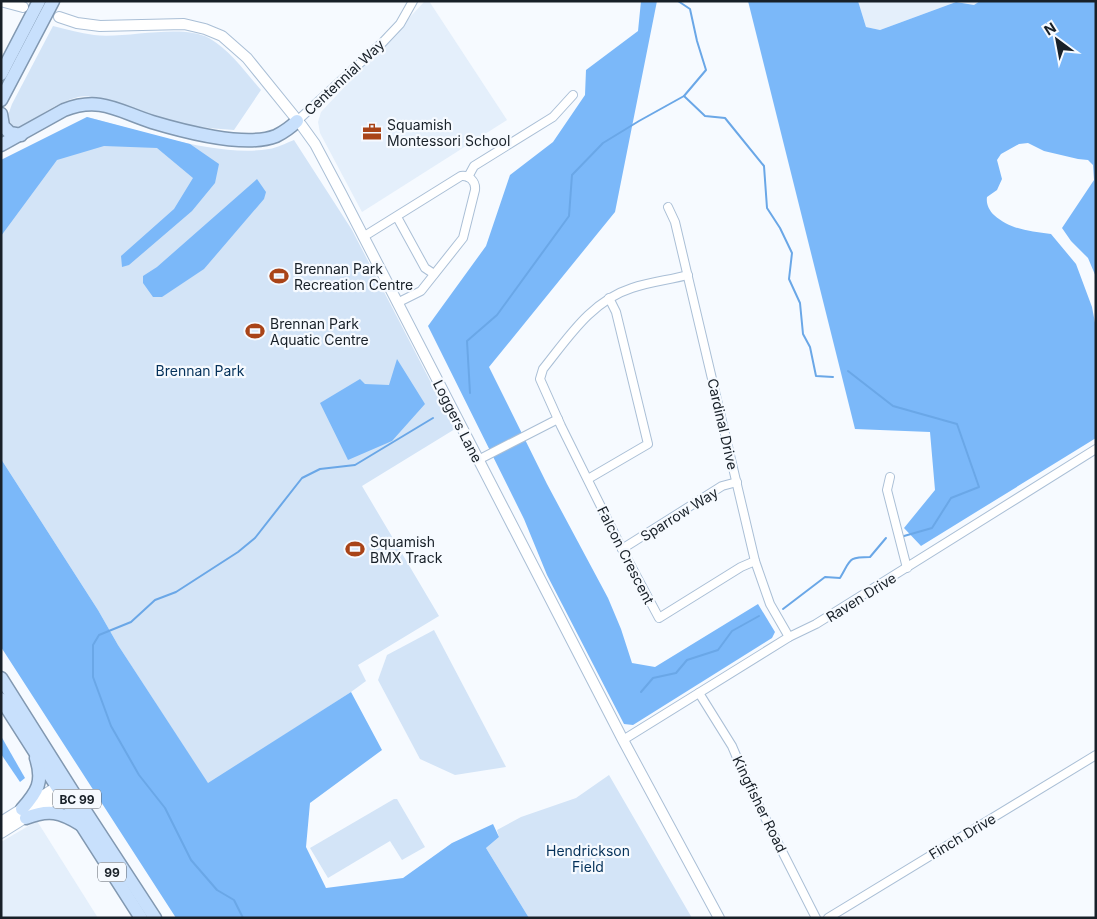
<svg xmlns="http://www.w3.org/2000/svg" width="1097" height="919" font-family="Inter,sans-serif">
<rect width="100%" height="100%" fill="#f6faff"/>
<g fill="#e4effb">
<path d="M425,1H429L507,120L362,212L320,133L318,122L321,112Z"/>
<path d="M858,1H980L974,5L956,2L880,30L866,27Z"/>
<path d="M37,821L98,918H1V842Z"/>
</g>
<g fill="#d3e4f7">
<path d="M53,26C66,29 80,33 94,35C126,39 181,23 209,38C230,50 246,73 261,90L234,130C208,128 183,126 158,120C136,115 98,92 78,97C56,103 39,116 20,128L13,126L7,118L12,104Z"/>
<path d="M87,117C138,130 218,158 269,149C277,148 286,143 294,140L352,230L455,429L362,486L439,616L358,665L366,681L351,692L208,784L118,645L98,610L1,459V160Z"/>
<path d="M434,630L506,767L455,775L420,759L378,680L387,655Z"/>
<path d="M609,775L692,918H529L486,848L499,837L497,830L521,817L576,798Z"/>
<path d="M394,799H397L425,847L402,860L390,841L328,878L310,848Z"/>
</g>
<g fill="#7bb8f9">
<path d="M641,1H657L615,212L489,367L547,484L608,598L621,629L632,663L655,667L758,604L775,632L772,638L633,725L624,724L547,575L524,519L428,326L486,246L510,175L553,142L585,95L586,70L638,31Z"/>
<path d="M748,1H858L866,27L880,30L956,2L974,5L980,1H1096V277L1088,258L1071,241L1062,228L1094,180L1093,165L1088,160L1078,159L1044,151L1028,143L1019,144L1001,154L997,160L1002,179L997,190L987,197C986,204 989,210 994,215C1011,230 1030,231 1051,234L1076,264L1092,307L1096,328V438L921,546L904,528L935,490L930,432L855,429Z"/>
<path d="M87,117L190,144L219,164L215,183L192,211L129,265L122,267L121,256L174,209L193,178L157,148L104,146L57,160L1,236V160Z"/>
<path d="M257,179L266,192L264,199L204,269L162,297H153L143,283V276L157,267Z"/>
<path d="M397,359L425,404L392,441L348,460L320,403L360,379L365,384L389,385Z"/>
<path d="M1,459L98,610L118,645L208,783L351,692L382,750L310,803L306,847L326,888L403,878L452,843L493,824L499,837L486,848L529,918H176L1,647Z"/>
<path d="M1,736L25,778L20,782L1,754Z"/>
</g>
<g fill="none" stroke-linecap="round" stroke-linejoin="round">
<g stroke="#6aa7e7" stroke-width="2">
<path d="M684,96L705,116L725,118L764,166L767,208L780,228L792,253L789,279L800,303L803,334L810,347L816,376L833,377"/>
<path d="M848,371L893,406L957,424L979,487L951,498L932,528L904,536"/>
<path d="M470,393L467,341L497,315L569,216L572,175L603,143L639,121L684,96L706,70L697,41L690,9L678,1"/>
<path d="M783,609L825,577L840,578C851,560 847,557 870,557L886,538"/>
<path d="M641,692L653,678L676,673L687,660L718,650L732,631L759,616"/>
<path d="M243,918L234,900L217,890L191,860L165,808L139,775L111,726L93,677V645L99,635L131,622L155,600L176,592L238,552L255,538L302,478L320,469L355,465L433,418"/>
</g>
<g stroke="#aabfd6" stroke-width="10">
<g id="minor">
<path d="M297,121L383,42L400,24L413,1"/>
<path d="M468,177L474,166L553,117L573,95"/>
<path d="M668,207L675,222L755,561L770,604L789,637"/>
<path d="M397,217L425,268L434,274"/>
<path d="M363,237L461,176C469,175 476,181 475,190L463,238L421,291L397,303"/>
<path d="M688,275C669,280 650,282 632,288C591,301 568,338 543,369L540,379L561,426L622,549L659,618L741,567L755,561"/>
<path d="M478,460L558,419"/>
<path d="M890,477L887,490L907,568"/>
<path d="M588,479L648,444L616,312L609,298"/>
<path d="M622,549L722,486L737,482"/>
<path d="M699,693L732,746L750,788L816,918"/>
<path d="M623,740L789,637L816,624L1096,449"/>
<path d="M828,918L1096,755"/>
</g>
</g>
<g stroke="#aabfd6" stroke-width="12">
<g id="tertiary">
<path d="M1,1L23,7"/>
<path d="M59,17L77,23L100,26L184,24L205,29L222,36L247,58L302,126L315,144L341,193L623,740L719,918"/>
<path d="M1,822L63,783"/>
<path d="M1,833L68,791"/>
</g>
</g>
<g stroke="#8198b1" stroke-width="15">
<g id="trunk">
<path d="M1,74L39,1"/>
<path d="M1,100L53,1"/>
<path d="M1,114L3,126L10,133L21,135"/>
<path d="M1,145L64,110C100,96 118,111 152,122C182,131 246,148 276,136C284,132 291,127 297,121"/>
<path d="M1,678L76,797L155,918"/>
<path d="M1,699L141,918"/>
<path d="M22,809C37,792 44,782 36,758"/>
<path d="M26,818C49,809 60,812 80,824"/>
</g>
</g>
<use href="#minor" stroke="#fff" stroke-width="8"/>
<use href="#tertiary" stroke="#fff" stroke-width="10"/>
<use href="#trunk" stroke="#c8e0fc" stroke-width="12"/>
</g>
<defs>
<g id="office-bare" transform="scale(1.5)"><path d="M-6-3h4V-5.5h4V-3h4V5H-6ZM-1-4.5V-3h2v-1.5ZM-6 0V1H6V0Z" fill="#a94418" stroke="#f6faff" stroke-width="2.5" paint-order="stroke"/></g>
<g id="stadium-bare" transform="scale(1.5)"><path d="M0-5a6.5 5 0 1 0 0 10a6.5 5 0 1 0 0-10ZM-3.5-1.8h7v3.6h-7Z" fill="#a94418" stroke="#f6faff" stroke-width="2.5" paint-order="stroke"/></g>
</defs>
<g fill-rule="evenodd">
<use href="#office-bare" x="372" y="132"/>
<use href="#stadium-bare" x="279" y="276"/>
<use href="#stadium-bare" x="255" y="331"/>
<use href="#stadium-bare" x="355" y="549"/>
</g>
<g text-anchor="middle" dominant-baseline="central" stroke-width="4.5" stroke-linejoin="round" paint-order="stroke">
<g fill="#f6faff" stroke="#5b6168" stroke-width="1">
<rect x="53" y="789.5" width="48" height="19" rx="4"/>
<rect x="98" y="862.5" width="28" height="19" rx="4"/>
</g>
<g font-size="12" font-weight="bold" fill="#182028">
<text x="77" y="799">BC 99</text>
<text x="112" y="872">99</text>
</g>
<g font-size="14" fill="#182028" stroke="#f6faff">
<text transform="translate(344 77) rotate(-43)">Centennial Way</text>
<text transform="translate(458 421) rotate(63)">Loggers Lane</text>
<text transform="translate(723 424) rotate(77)">Cardinal Drive</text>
<text transform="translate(679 514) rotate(-32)">Sparrow Way</text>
<text transform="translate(626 555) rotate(63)">Falcon Crescent</text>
<text transform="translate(861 597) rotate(-32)">Raven Drive</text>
<text transform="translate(760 804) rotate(64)">Kingfisher Road</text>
<text transform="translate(962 836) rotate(-31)">Finch Drive</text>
</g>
<g font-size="14" fill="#182028" stroke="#f6faff" text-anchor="start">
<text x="387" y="124">Squamish<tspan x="387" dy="16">Montessori School</tspan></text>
<text x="294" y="268">Brennan Park<tspan x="294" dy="16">Recreation Centre</tspan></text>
<text x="270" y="323">Brennan Park<tspan x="270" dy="16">Aquatic Centre</tspan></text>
<text x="370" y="541">Squamish<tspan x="370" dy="16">BMX Track</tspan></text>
</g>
<g font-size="14" fill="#04315a" stroke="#f6faff">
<text x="200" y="370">Brennan Park</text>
<text x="588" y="850">Hendrickson<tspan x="588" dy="16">Field</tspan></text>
</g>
</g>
<rect width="1097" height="919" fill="none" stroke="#182028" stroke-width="5"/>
<g transform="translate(1057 40) rotate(328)" stroke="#f6faff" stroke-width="4" paint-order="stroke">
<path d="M0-4L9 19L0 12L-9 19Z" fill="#182028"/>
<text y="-8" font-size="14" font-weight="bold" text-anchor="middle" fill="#182028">N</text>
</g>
</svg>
